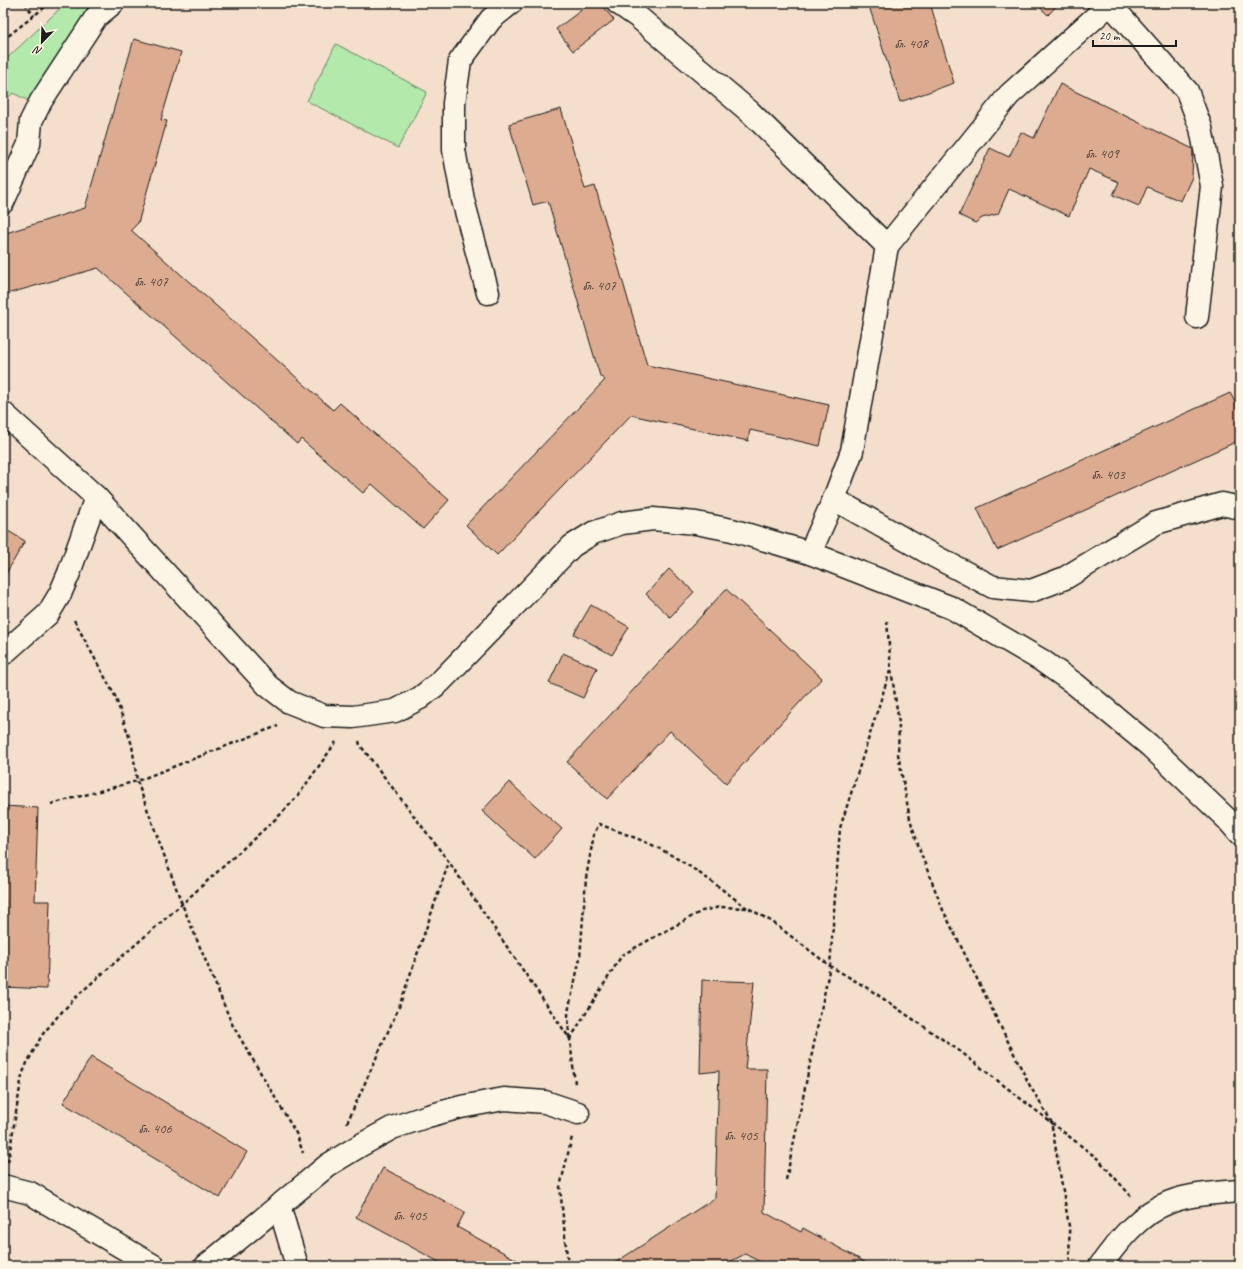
<svg xmlns="http://www.w3.org/2000/svg" width="1243" height="1269" font-family="Caveat,sans-serif">
<rect width="100%" height="100%" fill="#f3dfcc"/>
<filter id="ink" filterUnits="userSpaceOnUse"><feTurbulence type="fractalNoise" baseFrequency=".025" numOctaves="2"/><feDisplacementMap in="SourceGraphic" scale="8" xChannelSelector="R" yChannelSelector="G"/><feConvolveMatrix kernelMatrix="1 2 1 2 8 2 1 2 1" color-interpolation-filters="sRGB"/></filter>
<g filter="url(#ink)">
<g fill="#b3e9ab" stroke="#688264">
<path d="M66,3H99L33,103L13,93L3,103V62Z"/>
<path d="M336,44L427,92L398,148L307,101Z"/>
</g>
<g fill="#ddab90" stroke="#1c1c1c">
<path d="M591,3H600L614,20L573,51L556,29Z"/>
<path d="M868,3H930L954,83L900,102Z"/>
<path d="M1035,3H1059L1048,15Z"/>
<path d="M134,39L181,52L161,120L167,121L138,223L131,230L333,410L340,403L449,500L423,529L372,484L363,493L301,439L297,444L98,268L3,295V234L85,208Z"/>
<path d="M1060,84L1193,149L1192,177L1181,201L1147,187L1139,206L1113,195L1119,182L1089,169L1069,216L1009,189L998,214L982,218L975,223L959,215L990,148L1009,157L1021,132L1034,138Z"/>
<path d="M561,109L585,189L595,186L647,365L829,405L820,446L750,430L748,441L631,415L497,555L466,525L605,380L600,376L548,201L533,205L509,124Z"/>
<path d="M1230,393L1240,411V440L997,550L977,508Z"/>
<path d="M3,528L25,541L3,579Z"/>
<path d="M669,569L694,592L670,617L646,594Z"/>
<path d="M726,589L822,678L726,783L670,731L607,799L567,762Z"/>
<path d="M591,605L629,627L612,655L574,634Z"/>
<path d="M563,653L597,668L583,698L549,683Z"/>
<path d="M509,782L562,829L535,859L482,811Z"/>
<path d="M3,806L38,808L35,901H50L47,989L3,987L5,899H3Z"/>
<path d="M702,980L754,982L745,1069H767L764,1212L801,1232L803,1228L872,1266H768L745,1254L722,1266H610L715,1198L719,1071L700,1073Z"/>
<path d="M91,1057L247,1152L220,1198L63,1103Z"/>
<path d="M383,1168L465,1212L457,1227L528,1266H438L439,1262L356,1217Z"/>
</g>
<g fill="none" stroke-linecap="round" stroke-linejoin="round">
<g stroke="#1c1c1c" stroke-width="25">
<g id="minor">
<path d="M618,3L638,17L750,112L887,246"/>
<path d="M1110,4L1187,91L1201,128L1212,186L1197,317"/>
<path d="M3,202L29,144L31,121L41,101L96,17L113,3"/>
<path d="M488,293L463,200L454,150V103L460,61L491,19L511,3"/>
<path d="M3,413L96,497L268,686L289,702L324,716L353,717L395,711L420,698L440,682L572,546L593,533L622,523L653,519L696,523L732,530L810,553L952,608L1041,660L1075,684L1149,745L1228,820L1240,834"/>
<path d="M834,499L934,556L993,587L1031,591L1065,578L1156,523L1222,504L1240,508"/>
<path d="M810,553L834,499L852,451L887,246L1009,95L1111,3"/>
<path d="M3,654L48,614L60,594L69,573L96,497"/>
<path d="M3,1186L30,1193L154,1266"/>
<path d="M279,1205L297,1266"/>
<path d="M206,1266L328,1165L361,1145L392,1128L428,1116L461,1107L504,1099L545,1102L578,1113"/>
<path d="M1100,1266C1118,1241 1140,1213 1170,1202C1191,1194 1217,1193 1240,1191"/>
</g>
</g>
<g stroke="#1c1c1c" stroke-width="2.5" stroke-dasharray="4 3" stroke-linecap="butt">
<path d="M25,3L34,16"/>
<path d="M3,40L50,3"/>
<path d="M74,620L115,696L132,745L137,781L182,904L232,1024L297,1135L303,1153"/>
<path d="M887,621L891,669L899,723L898,754L910,819L921,854L943,910L1030,1086L1051,1121L1069,1226L1070,1266"/>
<path d="M359,741L360,745L449,862L570,1039L575,1084"/>
<path d="M51,804L137,781L267,730L278,726"/>
<path d="M569,1038L568,1012L580,958L586,878L594,834L599,824C619,832 641,839 660,849C691,865 719,887 747,908"/>
<path d="M570,1039L622,955L702,911L720,907L748,908L771,921L830,966L869,989L961,1052L1098,1159L1131,1196"/>
<path d="M347,1123L399,1007L449,862"/>
<path d="M8,1162L22,1075L27,1063L42,1035L58,1016L79,994L182,904L281,814L297,797L336,742"/>
<path d="M786,1180L830,966L840,828L890,671"/>
<path d="M568,1266L560,1187L572,1137"/>
</g>
<use href="#minor" stroke="#fcf5e5" stroke-width="22"/>
</g>
</g>
<g text-anchor="middle" dominant-baseline="central" stroke-width="4" stroke-linejoin="round" paint-order="stroke">
<g font-size="14" fill="#4c4039">
<text x="911" y="43">бл. 408</text>
<text x="1102" y="153">бл. 409</text>
<text x="151" y="281">бл. 407</text>
<text x="599" y="285">бл. 407</text>
<text x="1108" y="474">бл. 403</text>
<text x="155" y="1128">бл. 406</text>
<text x="741" y="1135">бл. 405</text>
<text x="410" y="1215">бл. 405</text>
</g>
</g>
<rect width="1243" height="1269" fill="none" stroke="#fcf5e5" stroke-width="16"/>
<rect x="8" y="8" width="1227" height="1253" fill="none" stroke="#1c1c1c" stroke-width="1.5" filter="url(#ink)"/>
<g transform="translate(42 42) rotate(203)" stroke="#fcf5e5" stroke-width="3" paint-order="stroke">
<path d="M0-3L7 15L0 10L-7 15Z" fill="#1c1c1c"/>
<text y="-6" font-size="11" font-weight="bold" text-anchor="middle" fill="#1c1c1c">N</text>
</g>
<path d="M1093 40v6h83v-6" fill="none" stroke="#1c1c1c" stroke-width="2"/>
<text x="1099" y="40" font-size="12" fill="#1c1c1c" stroke="#fcf5e5" stroke-width="3" paint-order="stroke">20 m</text>
</svg>
